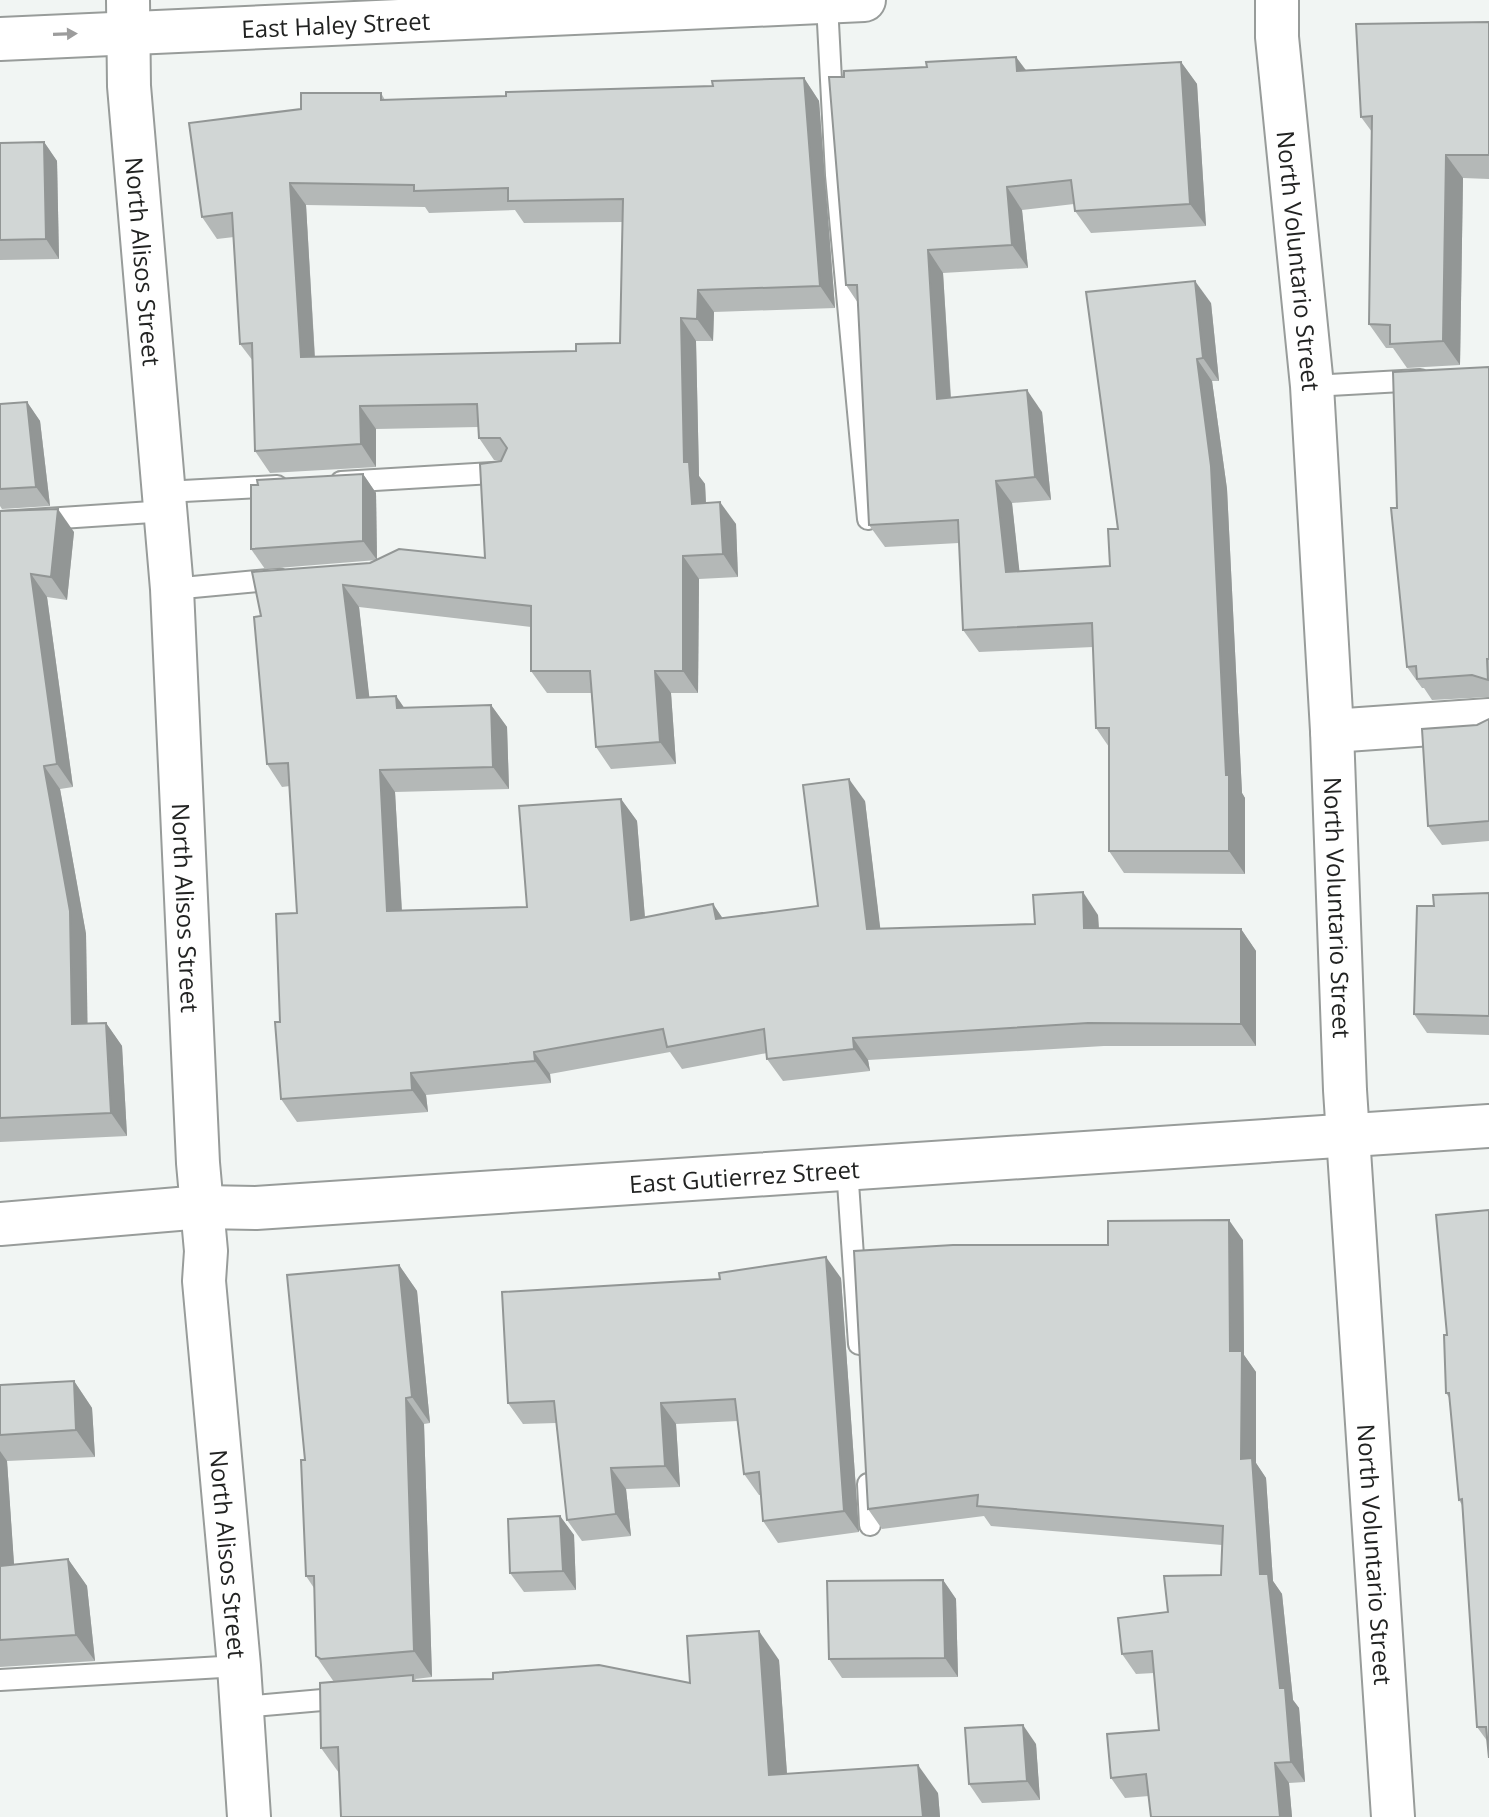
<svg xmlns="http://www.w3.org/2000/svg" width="1489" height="1817" font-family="'Open Sans',sans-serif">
<rect width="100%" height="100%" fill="#f1f5f3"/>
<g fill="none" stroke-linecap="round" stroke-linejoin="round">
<g stroke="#989c9a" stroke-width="24">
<g id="service">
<path d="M827,4L836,175L868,519"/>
<path d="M1312,386L1420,380"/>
<path d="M341,482L509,472"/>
<path d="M165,492L277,486"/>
<path d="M0,522L167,511"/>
<path d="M172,589L279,579"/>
<path d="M847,1168L859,1344"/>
<path d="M868,1484L870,1525"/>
<path d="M0,1680L239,1666"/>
<path d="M242,1707L345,1698"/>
</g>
</g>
<g stroke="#989c9a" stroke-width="46">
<g id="minor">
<path id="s1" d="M128,0L129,86L172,589L198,1163L206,1251L204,1281L239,1666L249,1817"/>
<path id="s2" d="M1277,0V37L1312,386L1332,731L1345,1090L1393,1817"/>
<path id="s3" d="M0,39L864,0"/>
<path d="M1332,731L1489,720"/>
<path id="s4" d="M0,1224L202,1207L256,1208L1489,1126"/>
</g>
</g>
<use href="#service" stroke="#fff" stroke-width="20"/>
<use href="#minor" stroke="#fff" stroke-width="42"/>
</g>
<g fill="#b4b8b7" fill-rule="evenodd">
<path d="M1489,22V179L1463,178L1460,365L1407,368L1393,348H1386L1369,324L1372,132L1361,117Z"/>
<path d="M1016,57L1026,70L1181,62L1197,84L1206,226L1091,233L1075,211L1074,204L1022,210L1028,268L943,273L951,397L1042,412L1051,500L1012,503L1019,571L1110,566L1118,529L1211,303L1219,381H1212L1227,489L1242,793L1245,798V874L1124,873L1109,851V747L1096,728L1093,647L979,652L963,630L959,543L885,547L869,525L858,303L846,285L844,77Z"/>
<path d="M804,78L819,101L835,308L714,312L713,341H696L699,476L705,484L706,503L736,524L738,577L699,579L698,693H671L676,764L611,769L596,747L591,693H547L531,671V627L359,607L369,698L396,696L404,708L491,705L507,727L509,789L395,792L402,910L527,907L621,799L637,821L645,918L713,904L722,918L818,906L865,801L880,929L1035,924L1098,915L1099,928L1241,929L1256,951V1046H1104L868,1060L870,1071L783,1081L767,1059V1053L682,1069L670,1052L550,1074L551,1083L426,1095L428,1112L297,1122L281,1099L280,1022L297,913L290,786L282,787L267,764L261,616L252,572L485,558L501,460H494L479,438L478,427L376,429V467L270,473L255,451L253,361L240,344L234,237L217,239L202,217L301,109L381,93L385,100L506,96L713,86ZM306,205L425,207L429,213L515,210L524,223L623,222L620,343L576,351L315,357Z"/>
<path d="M44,142L57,161L59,259L0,260V143Z"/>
<path d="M1489,367V697L1432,700L1424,688H1422L1407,667L1397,508Z"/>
<path d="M27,402L40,421L50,506L2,509L0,506V404Z"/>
<path d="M363,474L376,493L377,560L265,569L251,549Z"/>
<path d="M0,511L74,532L67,600L47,597L73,787L60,789L86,934L87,1024L106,1023L122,1046L127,1136L0,1142Z"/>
<path d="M1489,719V841L1442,845L1428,826L1477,725Z"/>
<path d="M1489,893V1035L1427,1033L1414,1014L1434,906Z"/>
<path d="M1243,1240L1244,1355L1256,1372V1463L1266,1478L1273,1581L1282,1594L1293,1700L1299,1708L1305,1782L1289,1783L1292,1817H1151L1149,1796L1125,1798L1111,1778L1159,1730L1154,1673L1136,1674L1122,1654L1221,1575L1222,1545L991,1526L984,1516L882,1529L868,1509L1108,1245Z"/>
<path d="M399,1265L417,1291L430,1423L424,1424L432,1677L415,1679L417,1681L690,1683L779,1660L787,1774L938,1793L940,1817H341L339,1773L321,1748L334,1682L316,1656L314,1588L306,1576Z"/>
<path d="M841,1278L859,1532L778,1543L763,1521L761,1495H759L744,1474L738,1421L676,1424L680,1487L626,1489L631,1536L582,1541L567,1520L556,1423L523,1424L508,1403L720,1279Z"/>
<path d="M1447,1335L1488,1742L1477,1727L1462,1505L1459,1500L1450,1399L1446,1393Z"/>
<path d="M74,1381L92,1408L95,1457L7,1461L14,1565L68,1559L87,1586L95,1661L0,1667V1385Z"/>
<path d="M560,1516L574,1535L576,1590L524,1592L510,1573Z"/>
<path d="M943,1580L956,1599L958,1677L842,1678L829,1659Z"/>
<path d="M1036,1744L1040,1800L982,1803L969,1784Z"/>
</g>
<g fill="#929695">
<path d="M1016,57L1032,79L1017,71Z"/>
<path d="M1181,62L1197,84L1206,226L1190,204Z"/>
<path d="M804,78L819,101L835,308L820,286Z"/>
<path d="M44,142L57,161L59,259L46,239Z"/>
<path d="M1446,155L1463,178L1460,365L1443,341Z"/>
<path d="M290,183L306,205L316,380L301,357Z"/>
<path d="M1007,187L1022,210L1028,268L1012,245Z"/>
<path d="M928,250L943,273L952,421L937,399Z"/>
<path d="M1195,281L1211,303L1219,381L1203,358Z"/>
<path d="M698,290L714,312L713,341L697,319Z"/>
<path d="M681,318L696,341L699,476L705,484L707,526L692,504L684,462Z"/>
<path d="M1197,359L1212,381L1227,489L1242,793L1245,798V874L1229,851L1226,775Z"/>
<path d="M1027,390L1042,412L1051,500L1035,477Z"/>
<path d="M27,402L40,421L50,506L36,487Z"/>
<path d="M360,406L376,429V467L361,444Z"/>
<path d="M363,474L376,493L377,560L363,541Z"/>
<path d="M996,481L1012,503L1022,594L1006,572Z"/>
<path d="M720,502L736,524L738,577L723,554Z"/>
<path d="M58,509L74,532L67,600L51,577Z"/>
<path d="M683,556L699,579L698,693L683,671Z"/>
<path d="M31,574L47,597L73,787L57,764Z"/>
<path d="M343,585L359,607L372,720L357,698Z"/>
<path d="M655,671L671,693L676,764L660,742Z"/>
<path d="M396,696L412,719L397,708Z"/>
<path d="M491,705L507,727L509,789L493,767Z"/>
<path d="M44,766L60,789L86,934L88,1047L72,1024Z"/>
<path d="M380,770L395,792L403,933L387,911Z"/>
<path d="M849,779L865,801L883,951L867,929Z"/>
<path d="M621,799L637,821L647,943L631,920Z"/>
<path d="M1083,892L1098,915L1100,951L1084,928Z"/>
<path d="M713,904L728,926L716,919Z"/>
<path d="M1241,929L1256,951V1046L1241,1024Z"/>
<path d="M106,1023L122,1046L127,1136L111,1113Z"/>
<path d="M853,1038L868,1060L870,1071L854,1049Z"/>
<path d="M534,1052L550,1074L551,1083L535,1061Z"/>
<path d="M411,1073L426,1095L428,1112L412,1090Z"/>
<path d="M1229,1220L1243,1240L1244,1355L1256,1372V1463L1266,1478L1273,1581L1282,1594L1293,1700L1299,1708L1305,1782L1291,1762L1241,1459L1230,1351Z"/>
<path d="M826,1257L841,1278L859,1532L844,1511Z"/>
<path d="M399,1265L417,1291L430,1423L412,1397Z"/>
<path d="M74,1381L92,1408L95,1457L76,1430Z"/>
<path d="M406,1398L424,1424L432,1677L414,1651Z"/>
<path d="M661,1403L676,1424L680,1487L665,1466Z"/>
<path d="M0,1451L7,1461L16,1593L0,1571Z"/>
<path d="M611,1468L626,1489L631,1536L616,1514Z"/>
<path d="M560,1516L574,1535L576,1590L563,1571Z"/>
<path d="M68,1559L87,1586L95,1661L76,1635Z"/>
<path d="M943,1580L956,1599L958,1677L945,1658Z"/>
<path d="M759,1631L779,1660L789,1803L769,1775Z"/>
<path d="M1023,1725L1036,1744L1040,1800L1027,1781Z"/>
<path d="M1275,1763L1289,1783L1292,1817H1280Z"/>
<path d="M918,1765L938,1793L940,1817H923Z"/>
</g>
<g fill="#d1d6d5" stroke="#929695" stroke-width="2" fill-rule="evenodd">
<path d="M1489,22V155H1446L1443,341L1390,344V325L1369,324L1372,116L1361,117L1356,24Z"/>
<path d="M1016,57L1017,71L1181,62L1190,204L1075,211L1071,180L1007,187L1012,245L928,250L937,399L1027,390L1035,477L996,481L1006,572L1110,566L1108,529H1118L1086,292L1195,281L1203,358L1197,359L1211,466L1226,775H1229V851H1109V728H1096L1092,623L963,630L958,520L869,525L857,285H846L829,77H844V71L927,67L926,62Z"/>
<path d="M804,78L820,286L698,290L697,319L681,318L684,462H689L692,504L720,502L723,554L683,556V671H655L660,742L596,747L590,671H531V606L343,585L357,698L396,696L397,708L491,705L493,767L380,770L387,911L527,907L519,806L621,799L631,920L713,904L716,919L818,906L803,785L849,779L867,929L1035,924L1033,895L1083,892L1084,928L1241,929V1024L1088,1023L853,1038L854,1049L767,1059L764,1029L667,1047L663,1029L534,1052L535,1061L411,1073L412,1090L281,1099L275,1022H280L276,914L297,913L288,763L267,764L254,617L261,616L252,572L370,563L399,549L485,558L480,464L501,461L507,448L500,438H479L477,404L360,406L361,444L255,451L252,343L240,344L232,213L202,217L189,123L301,109V93H381V100L506,96V92L713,86L712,81ZM290,183L414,185V191L508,188V201L623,199L620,343L576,344V351L301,357Z"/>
<path d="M44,142L46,239L0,240V143Z"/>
<path d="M1489,367V659H1487L1488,680L1472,675L1417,679L1416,666L1407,667L1391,508H1397L1393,372Z"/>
<path d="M27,402L36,487L0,489V404Z"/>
<path d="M363,474V541L251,549V485H258L257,480Z"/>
<path d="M58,509L51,577L31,574L57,764L44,766L70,911L72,1024L106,1023L111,1113L0,1118V511Z"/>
<path d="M1489,719V821L1428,826L1422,729L1477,725Z"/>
<path d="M1489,893V1016L1414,1014L1417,906H1434L1433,895Z"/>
<path d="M1489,1210V1758L1486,1727H1477L1462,1499L1459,1500L1449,1393H1446L1444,1335H1447L1436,1215Z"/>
<path d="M1229,1220L1230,1351H1242L1241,1459L1252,1458L1260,1574H1268L1280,1688H1285L1291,1762L1275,1763L1280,1817H1151L1146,1774L1111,1778L1107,1734L1159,1730L1152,1651L1122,1654L1118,1618L1168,1612L1164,1576L1221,1575L1223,1526L977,1506L978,1495L868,1509L854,1251L953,1245H1108V1221Z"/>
<path d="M826,1257L844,1511L763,1521L759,1472L744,1474L735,1399L661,1403L665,1466L611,1468L616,1514L567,1520L554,1401L508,1403L502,1292L720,1279L719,1273Z"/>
<path d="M399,1265L412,1397L406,1398L414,1651L321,1659L316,1656L314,1576H306L301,1460H305L287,1275Z"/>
<path d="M74,1381L76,1430L0,1435V1385Z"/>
<path d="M560,1516L563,1571L510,1573L508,1519Z"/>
<path d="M68,1559L76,1635L0,1640V1566Z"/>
<path d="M943,1580L945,1658L829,1659L827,1581Z"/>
<path d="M759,1631L769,1775L918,1765L923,1817H341L338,1747L321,1748L320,1683L413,1675V1681L493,1679V1673L599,1665L690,1683L687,1636Z"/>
<path d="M1023,1725L1027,1781L969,1784L965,1728Z"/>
</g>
<defs><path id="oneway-solid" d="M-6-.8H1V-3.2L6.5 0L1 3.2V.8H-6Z" transform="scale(2)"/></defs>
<use fill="#9c9c9c" href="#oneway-solid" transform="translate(65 34) rotate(-2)"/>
<g text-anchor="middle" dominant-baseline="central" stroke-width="6" stroke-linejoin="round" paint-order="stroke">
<g font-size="24" fill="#222322" stroke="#f1f5f3">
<text stroke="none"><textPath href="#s3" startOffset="336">East Haley Street</textPath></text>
<text stroke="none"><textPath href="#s1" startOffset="262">North Alisos Street</textPath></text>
<text stroke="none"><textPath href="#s2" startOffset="262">North Voluntario Street</textPath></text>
<text stroke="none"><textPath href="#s2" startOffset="910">North Voluntario Street</textPath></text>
<text stroke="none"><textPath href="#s1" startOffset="910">North Alisos Street</textPath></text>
<text stroke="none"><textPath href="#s4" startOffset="746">East Gutierrez Street</textPath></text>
<text stroke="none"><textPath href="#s1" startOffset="1558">North Alisos Street</textPath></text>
<text stroke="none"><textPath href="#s2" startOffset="1558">North Voluntario Street</textPath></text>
</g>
</g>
</svg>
